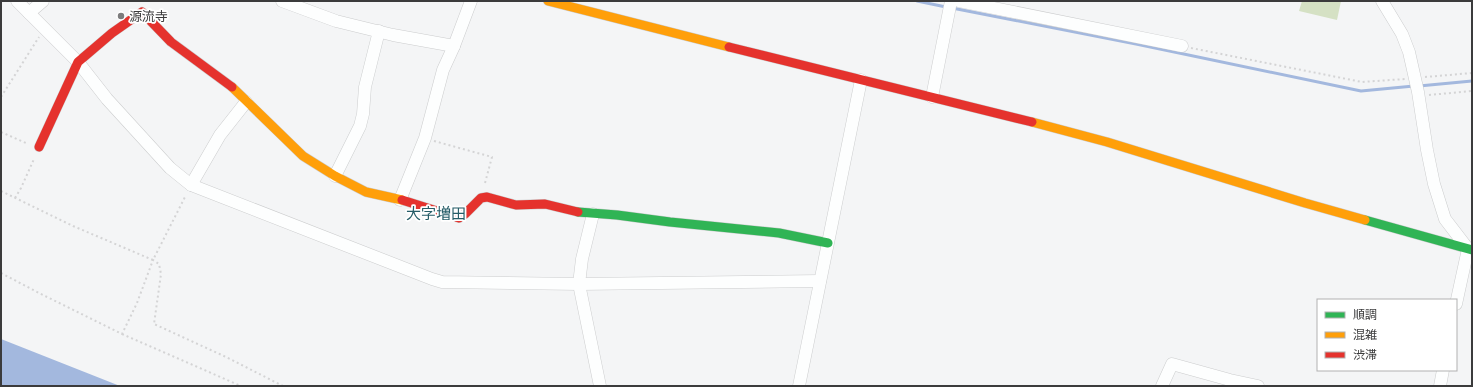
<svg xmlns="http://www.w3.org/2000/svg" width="1473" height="387" font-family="'Fira Sans','Noto Sans JP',sans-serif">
<rect width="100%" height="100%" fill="#f4f5f6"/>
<path fill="#d5e1c4" d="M1302,1H1341L1337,20L1299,11Z"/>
<path fill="#a3b8de" d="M1,339L120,386H1Z"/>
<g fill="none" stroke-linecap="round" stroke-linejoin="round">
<g stroke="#a3b8de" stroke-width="3">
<path d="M917,1L946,7"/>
<path d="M952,8L1136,44L1361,91L1414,86"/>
<path d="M1419,86L1472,81"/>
</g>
<g stroke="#cccdce" stroke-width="13">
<g id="street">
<path d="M17,1L78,62L107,99L170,168L191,185L432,279L442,282L579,284L820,281"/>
<path d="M282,1L336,21L393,35L454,46"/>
<path d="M959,1L1182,46"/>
<path d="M1382,1L1402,34L1409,52L1418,92L1427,150L1434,184L1445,219L1468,249L1456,304"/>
<path d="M29,13L43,1"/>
<path d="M932,97L951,1"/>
<path d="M335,176L360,126L363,114L365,87L379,31"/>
<path d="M191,185L220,135L246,102"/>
<path d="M400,200L425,138L443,70L454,46L471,1"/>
<path d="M593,214L582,259L579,284L600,386"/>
<path d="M799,386L861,80"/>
<path d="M1162,386L1172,364L1230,380L1258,386"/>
<path d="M1440,386L1443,370"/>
</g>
</g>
<g stroke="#cccdce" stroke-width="10">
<g id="fast">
<path d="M578,212L617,215L670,222L779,233L828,243"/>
<path d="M1365,220L1472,250"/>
</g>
</g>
<g stroke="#cccdce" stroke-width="10">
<g id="slow">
<path d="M548,1L729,47"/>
<path d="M232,87L303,156L335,176L366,192L402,200"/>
<path d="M1032,122L1107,142L1305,203L1365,220"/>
</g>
</g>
<g stroke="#cccdce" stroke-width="10">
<g id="jam">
<path d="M729,47L1032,122"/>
<path d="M39,147L78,62L112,33L142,12L171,42L232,87"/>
<path d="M402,200L459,218L465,214L481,198L487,197L516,205L545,204L578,212"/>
</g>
</g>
<g stroke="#d4d4d5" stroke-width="2" stroke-dasharray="2 3" stroke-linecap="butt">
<path d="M1191,48L1362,82L1405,79"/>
<path d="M1425,77L1472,73"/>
<path d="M1429,95L1472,91"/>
<path d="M1,97L39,37"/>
<path d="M1,132L26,143"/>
<path d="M434,141L492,157L485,183"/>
<path d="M1,191L73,226L153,260L186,195"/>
<path d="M15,198L21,188L34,159"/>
<path d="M1,273L39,293L122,334L137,303L153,260L159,264L161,274L154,324L226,357L283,386"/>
<path d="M122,334L241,386"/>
</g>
<use href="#street" stroke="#fdfefe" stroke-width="12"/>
<use href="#fast" stroke="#30b455" stroke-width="9"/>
<use href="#slow" stroke="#ff9f0a" stroke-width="9"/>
<use href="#jam" stroke="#e5322d" stroke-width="9"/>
</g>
<circle fill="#7c7c7d" stroke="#fff" stroke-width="1.5" cx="121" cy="16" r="4"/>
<g text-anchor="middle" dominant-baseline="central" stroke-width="3.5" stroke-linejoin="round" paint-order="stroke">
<g font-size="13" fill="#3b3b3c" stroke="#fff" text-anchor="start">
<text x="129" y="16">源流寺</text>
</g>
<g font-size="15" fill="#265d68" stroke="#fff">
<text x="436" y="214">大字増田</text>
</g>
</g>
<rect width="1473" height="387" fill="none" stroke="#3b3b3c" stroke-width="4"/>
<rect x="1317" y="299" width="140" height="72" fill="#ffffff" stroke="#b1b1b1"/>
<rect x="1325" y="312" width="20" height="6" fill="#30b455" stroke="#b1b1b1"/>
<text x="1353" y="319" font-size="12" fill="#3b3b3c">順調</text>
<rect x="1325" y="332" width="20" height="6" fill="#ff9f0a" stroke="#b1b1b1"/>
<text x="1353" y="339" font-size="12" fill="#3b3b3c">混雑</text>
<rect x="1325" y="352" width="20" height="6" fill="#e5322d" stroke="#b1b1b1"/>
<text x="1353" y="359" font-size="12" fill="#3b3b3c">渋滞</text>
</svg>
